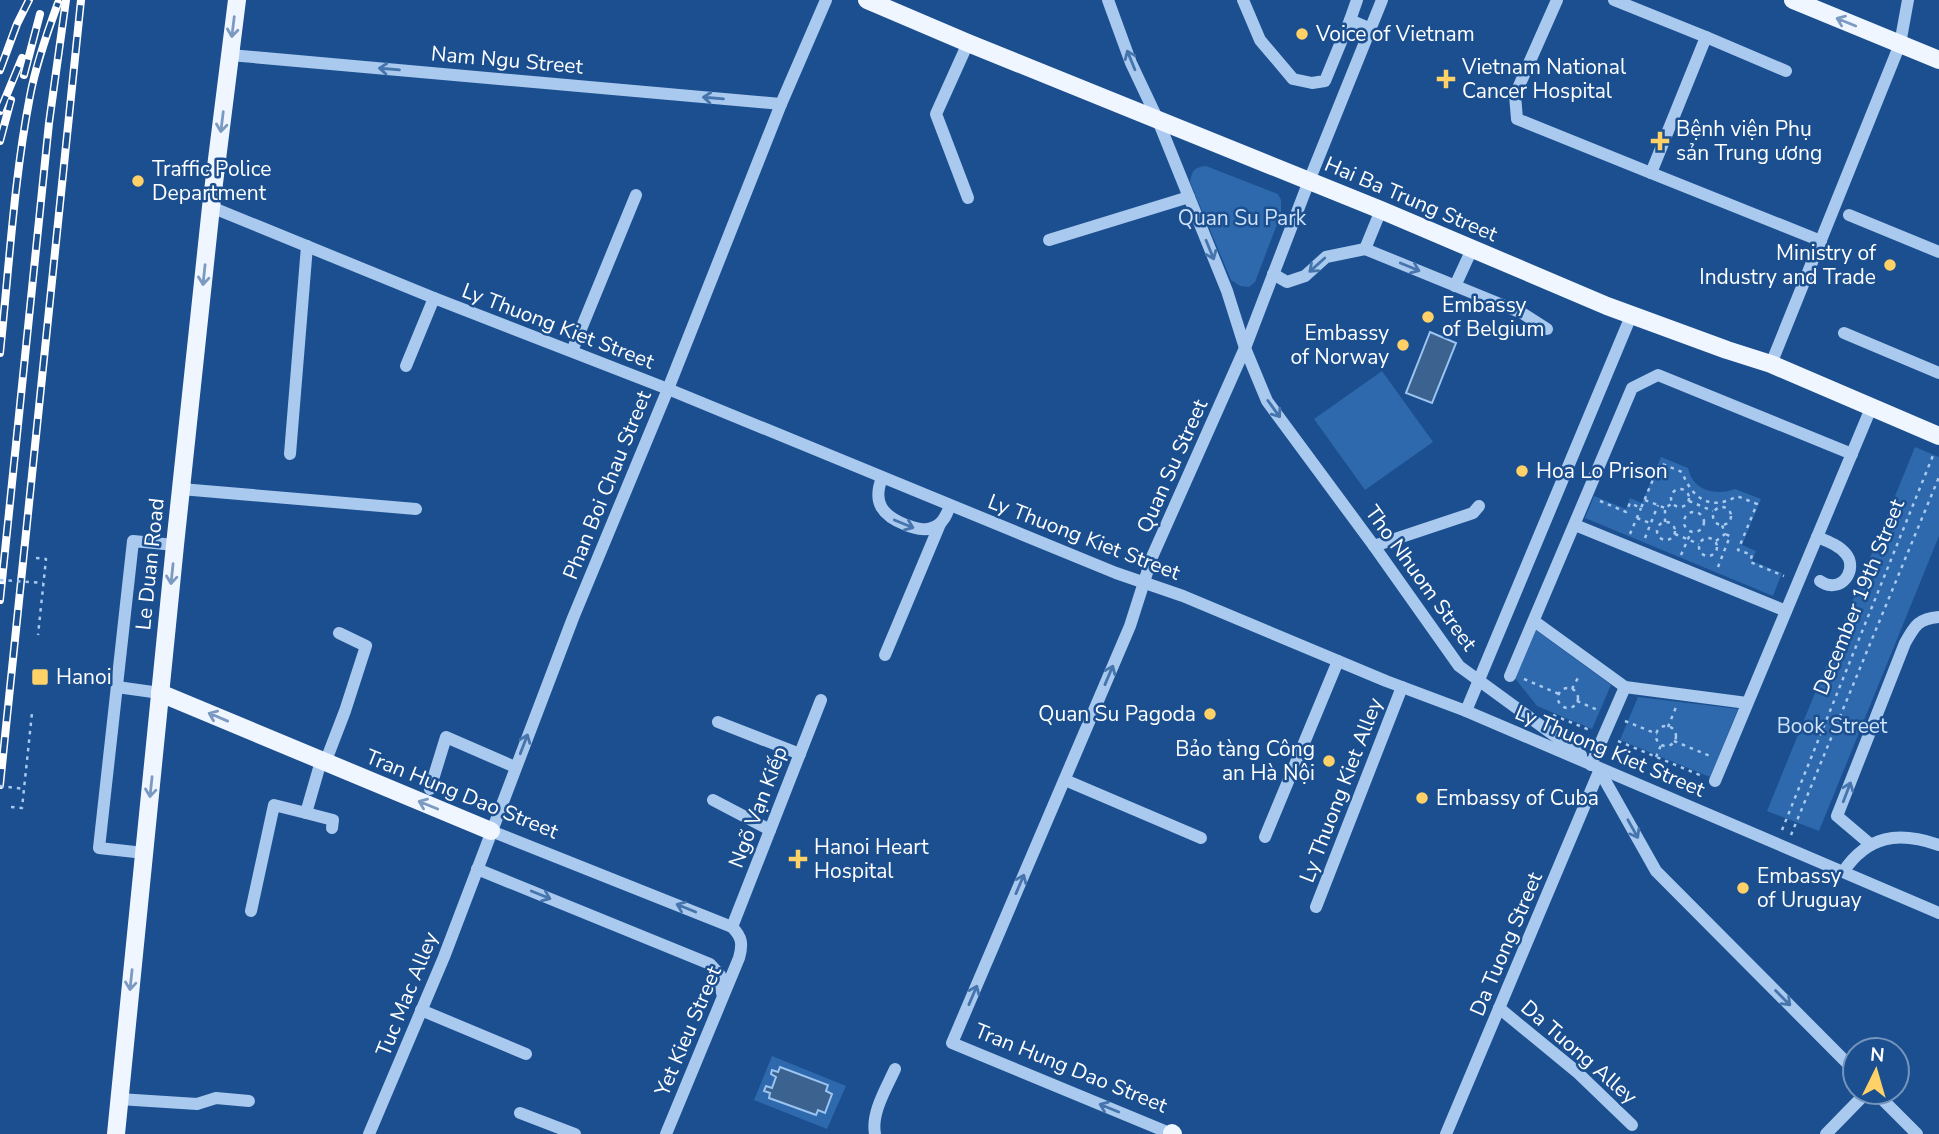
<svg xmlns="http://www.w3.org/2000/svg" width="1939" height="1134" font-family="'Nunito Sans',sans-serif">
<rect width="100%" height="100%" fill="#1b4f8f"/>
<g fill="#2e69ad">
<path d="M1206,166L1278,194L1281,200V214L1255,282L1249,287L1240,286L1231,280L1190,182C1192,171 1194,167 1206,166Z"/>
<path d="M1382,371L1433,442L1365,490L1314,419Z"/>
<path d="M1915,447L1939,457V536L1819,831L1767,811Z"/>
<path d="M1661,457L1688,468C1693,491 1715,496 1735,489L1761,499L1742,545L1756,551L1752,561L1782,573L1773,596L1585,518L1594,496L1626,509L1630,498L1642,503Z"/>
<path d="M1533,628L1611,685L1592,729L1537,706L1514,677Z"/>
<path d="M1638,697L1738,709L1710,777L1620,740Z"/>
<path d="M772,1056L846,1086L827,1129L754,1100Z"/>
</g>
<g fill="#3c6290" stroke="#9cc4f0" stroke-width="2">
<path d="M1430,332L1456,343L1432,403L1406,393Z"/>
<path d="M780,1067L828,1085L826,1091L832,1094L825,1113L818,1110L816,1115L769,1098L770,1093L764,1091L766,1086L772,1088L776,1077L771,1074L772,1070L778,1072Z"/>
</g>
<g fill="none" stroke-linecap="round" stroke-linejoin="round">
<g stroke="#a9c9ee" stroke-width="2.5" stroke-dasharray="3.5 5" stroke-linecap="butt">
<circle cx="1680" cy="498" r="9"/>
<path d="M1645,500L1665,508"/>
<path d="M1600,501L1626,512L1630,503L1641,508L1660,463L1682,472C1692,498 1710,512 1737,496L1757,504L1738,550L1752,555L1750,562L1784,576"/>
<path d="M1689,501L1713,511"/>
<circle cx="1722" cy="516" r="9"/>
<circle cx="1694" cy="522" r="10"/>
<path d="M1637,518L1650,523"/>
<circle cx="1666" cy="531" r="9"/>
<path d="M1665,522V508L1673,503"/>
<path d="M1630,534L1641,508"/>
<path d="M1675,534L1699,544"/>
<circle cx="1708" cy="547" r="9"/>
<path d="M1645,538L1658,505"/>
<path d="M1716,541L1725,534L1722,525"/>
<path d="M1681,555L1691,532"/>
<path d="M36,558L46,559L38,635"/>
<path d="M1718,567L1730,536L1725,534"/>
<path d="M1524,679L1559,694"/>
<circle cx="1568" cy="698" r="10"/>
<path d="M1572,689L1580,674"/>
<path d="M1577,701L1600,711"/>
<path d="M1553,715L1592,731"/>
<path d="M1625,721L1657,734"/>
<circle cx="1666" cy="736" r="10"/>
<path d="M1668,727L1676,707"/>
<path d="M1618,741L1702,776"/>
<path d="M1674,741L1710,756"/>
<path d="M1656,757L1661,745"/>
<path d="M11,807L22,808L32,713"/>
<path d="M1782,830L1934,453"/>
<path d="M1791,835L1939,477"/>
</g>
<g stroke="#a9c9ee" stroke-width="12">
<path d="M1108,0L1131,63L1157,118L1227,291L1245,348L1267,401L1374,546L1459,666L1581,755"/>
<path d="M1243,0L1260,40L1293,79L1312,83L1325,81L1350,20L1371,29"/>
<path d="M1557,0L1515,95L1517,119L1651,173"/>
<path d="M1614,0L1706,37"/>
<path d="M1350,20L1357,0"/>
<path d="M968,43L936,114L968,198"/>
<path d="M230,55L781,104"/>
<path d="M1786,71L1706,37L1651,173L1821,241"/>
<path d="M211,207L434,298L668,389L1116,573L1183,596L1386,681L1466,711L1939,913"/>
<path d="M1849,215L1939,252"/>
<path d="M1049,240L1189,197"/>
<path d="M1365,249L1381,210"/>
<path d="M1273,274L1287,282L1305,276L1326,257L1365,249L1522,313L1547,329"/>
<path d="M1455,286L1472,249"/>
<path d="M1844,333L1939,373"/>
<path d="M572,351L636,195"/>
<path d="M1771,364L1900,44L1908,0"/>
<path d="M406,366L434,298"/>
<path d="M290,454L307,246"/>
<path d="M882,478C872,503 883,516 906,525C917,529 928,532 938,525C945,520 947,513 950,506"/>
<path d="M181,489L416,509"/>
<path d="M1575,525L1786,611"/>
<path d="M1817,537C1827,541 1839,545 1846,554C1856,566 1847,587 1830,585C1827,585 1823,583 1820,581"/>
<path d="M1374,546L1473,513L1479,506"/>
<path d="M1534,621L1625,687L1747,703"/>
<path d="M885,655L940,524"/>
<path d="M1510,676L1632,388L1658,375L1852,454"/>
<path d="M117,687L160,693"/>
<path d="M1466,711L1631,316"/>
<path d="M718,722L800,754"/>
<path d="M325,763L345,711L366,646L339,633"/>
<path d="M1591,765L1625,687"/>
<path d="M1598,768L1656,871L1855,1071"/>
<path d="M1065,780L1201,838"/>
<path d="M1715,781L1871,408"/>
<path d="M430,789L446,737L515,767"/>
<path d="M713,800L770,830"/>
<path d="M306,813L333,820L332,828"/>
<path d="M491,831L732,927C742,937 743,944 739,958L666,1134"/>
<path d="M1265,837L1338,661"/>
<path d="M1870,844L1837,816L1905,643C1915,625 1918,619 1939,617"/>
<path d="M144,853L99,848L133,541L175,545"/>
<path d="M477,869L710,964L720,975L722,993"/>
<path d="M1843,872C1868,835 1898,831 1939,845"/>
<path d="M1316,907L1402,687"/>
<path d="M251,911L274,805L306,813L321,761"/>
<path d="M732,927L821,700"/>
<path d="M1499,1008L1577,1072L1632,1125"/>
<path d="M421,1010L526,1054"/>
<path d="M1875,1092L1917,1134"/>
<path d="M119,1099L197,1104L216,1098L249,1101"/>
<path d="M520,1113L575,1134"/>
<path d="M369,1134L444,957L573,618L668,389L781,104L826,0"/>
<path d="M875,1134C871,1113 886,1089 895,1069"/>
<path d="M1172,1134L952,1043L1130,626L1152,557L1245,348L1309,181L1382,0"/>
<path d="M1446,1134L1600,769"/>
<path d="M1826,1134L1867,1092"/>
</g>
<g stroke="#f0f6ff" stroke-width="18">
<path d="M867,0L968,43L1381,210L1607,306L1727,350L1771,364L1939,436"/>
<path d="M1793,0L1939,60"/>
<path d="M160,693L491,831"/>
<path d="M1172,1133L1173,1134"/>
<path d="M116,1134L175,545L211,207L237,0"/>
</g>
<g stroke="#fff" stroke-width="8">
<g id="rail">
<path d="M0,70L17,24L29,0"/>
<path d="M24,75L40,14"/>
<path d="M0,111L22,58"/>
<path d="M0,141L11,100"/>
<path d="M0,353C9,268 14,179 30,96C36,64 47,33 58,3"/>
<path d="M0,600L49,123L66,0"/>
<path d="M0,785L81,0"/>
</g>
</g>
<use href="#rail" stroke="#1b4f8f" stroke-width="5" stroke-dasharray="16" stroke-linecap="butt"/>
<g stroke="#a9c9ee" stroke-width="2.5" stroke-dasharray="3.5 5" stroke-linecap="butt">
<path d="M0,580L43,583"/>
<path d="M0,786L24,789"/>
</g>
</g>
<defs><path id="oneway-shaft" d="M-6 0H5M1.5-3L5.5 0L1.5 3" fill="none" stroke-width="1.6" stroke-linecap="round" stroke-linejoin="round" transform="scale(1.75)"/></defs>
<g stroke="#7b9ac1">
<use href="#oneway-shaft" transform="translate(1846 22) rotate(-158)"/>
<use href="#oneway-shaft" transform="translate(233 27) rotate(97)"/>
<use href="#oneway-shaft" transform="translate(222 122) rotate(97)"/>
<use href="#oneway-shaft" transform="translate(204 275) rotate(96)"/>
<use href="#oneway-shaft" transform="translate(172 574) rotate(96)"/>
<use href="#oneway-shaft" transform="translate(218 717) rotate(-157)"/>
<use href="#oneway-shaft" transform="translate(151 787) rotate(96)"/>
<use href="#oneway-shaft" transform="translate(428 805) rotate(-158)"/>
<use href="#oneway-shaft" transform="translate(131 980) rotate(96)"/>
</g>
<g stroke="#4674ac">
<use href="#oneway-shaft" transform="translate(1131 60) rotate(-112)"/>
<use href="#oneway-shaft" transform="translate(389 69) rotate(-175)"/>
<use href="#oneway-shaft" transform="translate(713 98) rotate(-175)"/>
<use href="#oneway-shaft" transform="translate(1210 250) rotate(68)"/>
<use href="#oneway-shaft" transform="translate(1317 265) rotate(138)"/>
<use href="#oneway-shaft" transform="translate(1410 267) rotate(22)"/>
<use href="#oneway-shaft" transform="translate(1274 409) rotate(54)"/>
<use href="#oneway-shaft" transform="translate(904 524) rotate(22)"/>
<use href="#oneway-shaft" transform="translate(1109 675) rotate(-67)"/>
<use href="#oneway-shaft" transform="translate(524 744) rotate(-69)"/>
<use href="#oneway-shaft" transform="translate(1847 792) rotate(-69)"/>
<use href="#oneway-shaft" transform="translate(1633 829) rotate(61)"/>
<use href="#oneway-shaft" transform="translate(1020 884) rotate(-67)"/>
<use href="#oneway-shaft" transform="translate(541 895) rotate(22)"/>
<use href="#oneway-shaft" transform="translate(686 908) rotate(-158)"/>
<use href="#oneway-shaft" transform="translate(973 995) rotate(-67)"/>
<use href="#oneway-shaft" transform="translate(1783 998) rotate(45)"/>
<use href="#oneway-shaft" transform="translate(1109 1108) rotate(-158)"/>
</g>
<g fill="#ffd166" stroke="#1b4f8f" stroke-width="2.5">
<circle cx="1302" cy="34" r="7"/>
<path d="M1442.5 68.5h7v7h7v7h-7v7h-7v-7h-7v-7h7z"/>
<path d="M1656.5 130.5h7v7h7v7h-7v7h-7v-7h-7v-7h7z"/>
<circle cx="138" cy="181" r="7"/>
<circle cx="1890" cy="265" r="7"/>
<circle cx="1428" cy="317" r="7"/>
<circle cx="1403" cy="345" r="7"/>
<circle cx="1522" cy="471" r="7"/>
<rect x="31" y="668" width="18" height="18" rx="3.5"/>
<circle cx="1210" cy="714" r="7"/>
<circle cx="1329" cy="761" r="7"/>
<circle cx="1422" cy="798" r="7"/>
<path d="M794.5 848.5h7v7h7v7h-7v7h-7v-7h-7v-7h7z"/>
<circle cx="1743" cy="888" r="7"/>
</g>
<g text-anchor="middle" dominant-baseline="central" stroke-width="5" stroke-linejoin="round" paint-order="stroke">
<g font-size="21" fill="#fff" stroke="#1b4f8f" text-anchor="start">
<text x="1316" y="34">Voice of Vietnam</text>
<text x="1462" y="67">Vietnam National<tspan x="1462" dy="24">Cancer Hospital</tspan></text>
<text x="1676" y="129">Bệnh viện Phụ<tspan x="1676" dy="24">sản Trung ương</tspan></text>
<text x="152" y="169">Traffic Police<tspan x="152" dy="24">Department</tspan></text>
<text x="1876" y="253" text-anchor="end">Ministry of<tspan x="1876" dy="24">Industry and Trade</tspan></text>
<text x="1442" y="305">Embassy<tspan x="1442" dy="24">of Belgium</tspan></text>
<text x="1389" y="333" text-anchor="end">Embassy<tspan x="1389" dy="24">of Norway</tspan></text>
<text x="1536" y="471">Hoa Lo Prison</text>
<text x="56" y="677">Hanoi</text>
<text x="1196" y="714" text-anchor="end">Quan Su Pagoda</text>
<text x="1315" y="749" text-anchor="end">Bảo tàng Công<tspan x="1315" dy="24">an Hà Nội</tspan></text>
<text x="1436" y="798">Embassy of Cuba</text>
<text x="814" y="847">Hanoi Heart<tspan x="814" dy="24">Hospital</tspan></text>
<text x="1757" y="876">Embassy<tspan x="1757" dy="24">of Uruguay</tspan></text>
</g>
<g font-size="21" fill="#fff" stroke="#1b4f8f">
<text transform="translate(507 60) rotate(5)">Nam Ngu Street</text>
<text transform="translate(1411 199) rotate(23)">Hai Ba Trung Street</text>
<text transform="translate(558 326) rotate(21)">Ly Thuong Kiet Street</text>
<text transform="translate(1172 466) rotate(-66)">Quan Su Street</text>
<text transform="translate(607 485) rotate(-68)">Phan Boi Chau Street</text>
<text transform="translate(1084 537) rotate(21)">Ly Thuong Kiet Street</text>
<text transform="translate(150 564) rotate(-84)">Le Duan Road</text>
<text transform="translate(1421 578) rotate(54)">Tho Nhuom Street</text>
<text transform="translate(1859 597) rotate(-68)">December 19th Street</text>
<text transform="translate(1610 751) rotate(23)">Ly Thuong Kiet Street</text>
<text transform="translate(1341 790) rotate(-69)">Ly Thuong Kiet Alley</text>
<text transform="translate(462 794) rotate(22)">Tran Hung Dao Street</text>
<text transform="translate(758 807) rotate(-69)">Ngõ Vạn Kiếp</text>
<text transform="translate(1506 944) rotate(-67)">Da Tuong Street</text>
<text transform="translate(407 994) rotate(-68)">Tuc Mac Alley</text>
<text transform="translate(688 1031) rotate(-67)">Yet Kieu Street</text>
<text transform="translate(1579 1052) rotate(41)">Da Tuong Alley</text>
<text transform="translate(1071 1068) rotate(22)">Tran Hung Dao Street</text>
</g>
<g font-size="21" fill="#cfe3fa" stroke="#1b4f8f">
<text x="1242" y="218">Quan Su Park</text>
<text x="1832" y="726">Book Street</text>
</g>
</g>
<g transform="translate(1876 1071) rotate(5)"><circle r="33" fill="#1b4f8f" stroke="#7695bc" stroke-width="2"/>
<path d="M0-5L12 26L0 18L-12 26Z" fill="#ffd166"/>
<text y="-10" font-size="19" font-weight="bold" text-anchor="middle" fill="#ffffff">N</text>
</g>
</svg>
